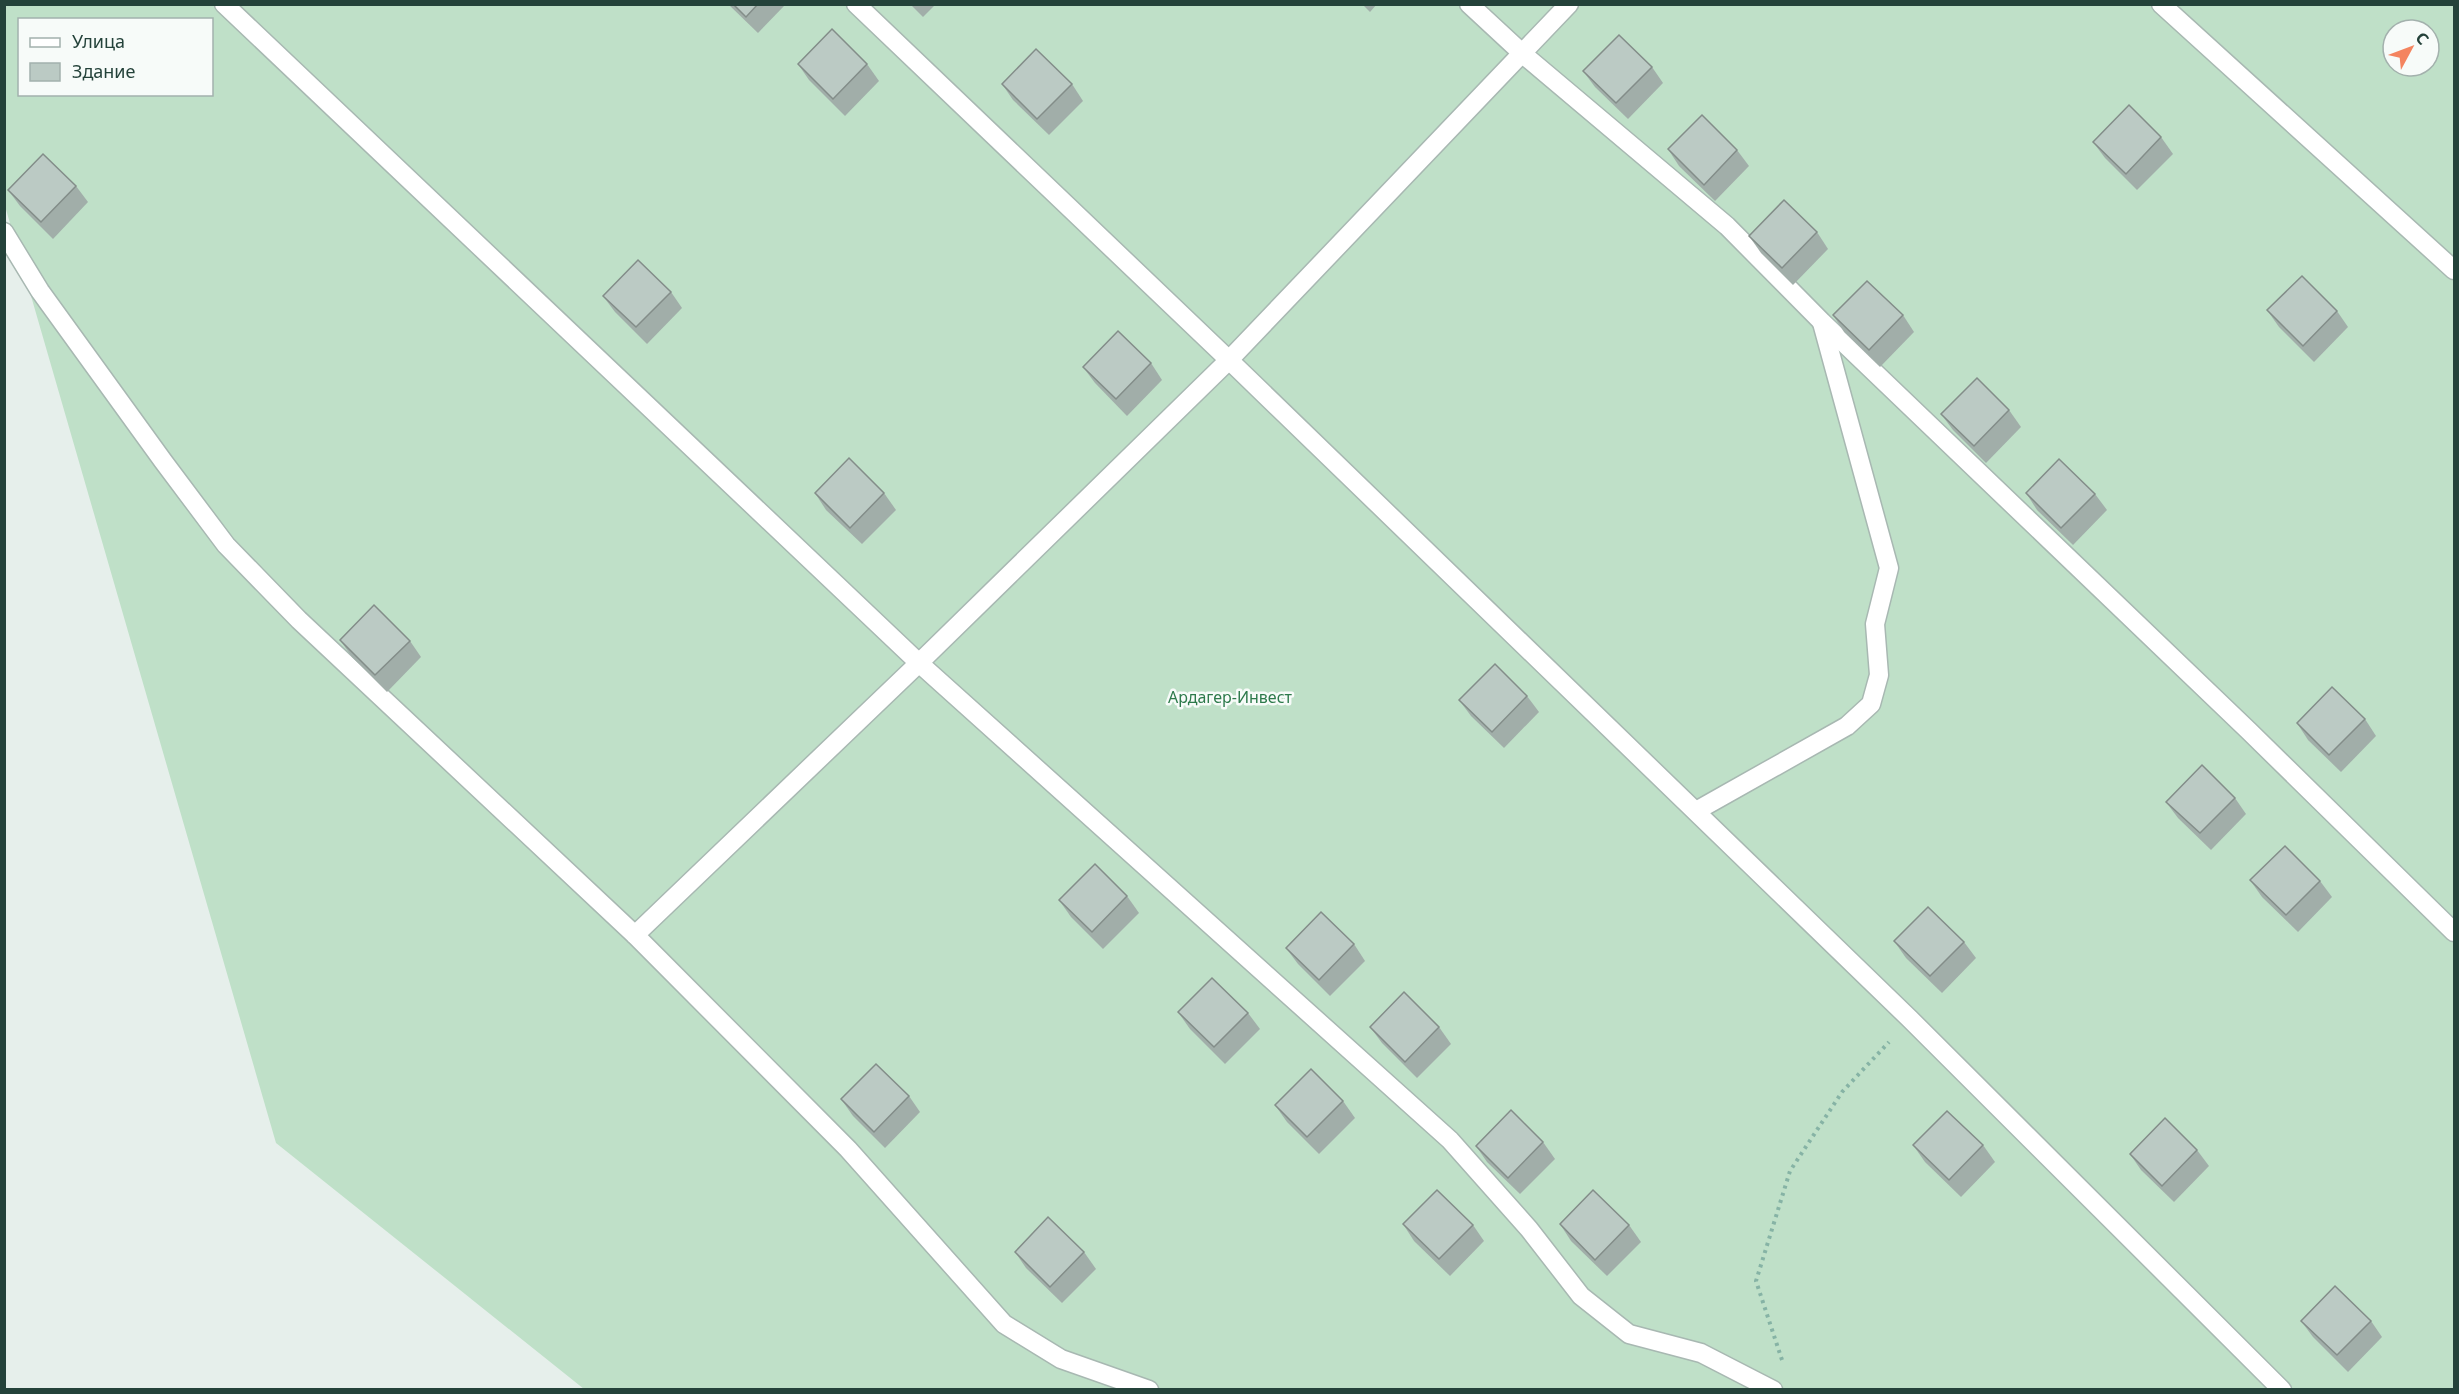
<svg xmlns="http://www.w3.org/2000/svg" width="2459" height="1394" font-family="'Noto Sans',sans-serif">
<rect width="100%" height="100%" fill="#e6efeb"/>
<path fill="#bfe0c8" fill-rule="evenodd" d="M5,5H2454V1389H584L276,1143L5,206ZM20,20H212V94H20ZM2393,30H2429V66H2393Z"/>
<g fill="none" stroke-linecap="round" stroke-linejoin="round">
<g stroke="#a8b8b2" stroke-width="21">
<g id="minor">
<path d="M224,4L919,663L1450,1140L1529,1229L1581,1296L1629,1334L1701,1353L1773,1390"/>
<path d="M856,4L1229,360L1910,1019L2282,1390"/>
<path d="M1469,4L1524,55L1727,226L1822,322L2249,731L2454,932"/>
<path d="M2161,4L2454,270"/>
<path d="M4,232L40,291L163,461L226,545L299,620L635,935L848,1149L1004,1324L1061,1359L1149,1390"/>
<path d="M1696,811L1847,726L1871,704L1879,675L1875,624L1889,568L1822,323"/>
<path d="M635,935L919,663L1229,360L1569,4"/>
</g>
</g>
<path stroke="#86b3a5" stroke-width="4" stroke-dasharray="3 4.5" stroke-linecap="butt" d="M1782,1360L1756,1281L1790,1171L1842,1092L1889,1042"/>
<use href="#minor" stroke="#fff" stroke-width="18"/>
</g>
<g fill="#a1aea9">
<path d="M728,4H786L758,33Z"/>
<path d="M910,4H936L923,17Z"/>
<path d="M1362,4H1377L1370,12Z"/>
<path d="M798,64H867L879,81L845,116L809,80Z"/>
<path d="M1652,67L1663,83L1628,119L1595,87L1583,71Z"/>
<path d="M1002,84H1072L1083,101L1049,135L1013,100Z"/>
<path d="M2161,137L2173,154L2137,190L2105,158L2093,142Z"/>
<path d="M1668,149L1737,150L1749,166L1715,201L1679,166Z"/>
<path d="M76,186L88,202L53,239L20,206L8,190Z"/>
<path d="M1817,232L1828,249L1793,285L1761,253L1749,236Z"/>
<path d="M671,292L682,308L647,344L615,312L603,296Z"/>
<path d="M2267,310L2337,311L2348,327L2314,362L2279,327Z"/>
<path d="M1833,315H1903L1914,332L1880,367L1844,332Z"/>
<path d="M1151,363L1162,380L1127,416L1095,383L1083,367Z"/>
<path d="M2009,410L2021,427L1986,463L1953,430L1941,414Z"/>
<path d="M815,493H884L896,510L862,544L826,510Z"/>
<path d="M2026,493L2095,494L2107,510L2073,545L2037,510Z"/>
<path d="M340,640L410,641L421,657L387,692L352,657Z"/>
<path d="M1527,696L1539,712L1504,748L1471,716L1459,700Z"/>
<path d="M2365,719L2376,736L2341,772L2308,740L2297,723Z"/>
<path d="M2235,798L2246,814L2211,850L2178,818L2166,802Z"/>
<path d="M2250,880L2320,881L2332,897L2298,932L2262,897Z"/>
<path d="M1127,896L1139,913L1103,949L1071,917L1059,900Z"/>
<path d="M1894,941L1964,942L1976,958L1942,993L1906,958Z"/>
<path d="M1354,944L1365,961L1330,996L1298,964L1286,948Z"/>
<path d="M1178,1012L1248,1013L1260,1029L1225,1064L1190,1029Z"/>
<path d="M1370,1027H1439L1451,1044L1417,1078L1382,1043Z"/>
<path d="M909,1096L920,1112L885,1148L853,1116L841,1099Z"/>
<path d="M1343,1101L1355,1118L1319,1154L1287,1122L1275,1105Z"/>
<path d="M1543,1142L1555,1159L1520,1194L1487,1162L1476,1146Z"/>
<path d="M1913,1145H1983L1995,1162L1961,1197L1925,1162Z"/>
<path d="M2197,1150L2209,1166L2174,1202L2141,1170L2130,1154Z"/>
<path d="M1403,1224L1473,1225L1484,1241L1450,1276L1414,1241Z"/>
<path d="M1560,1224L1629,1225L1641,1242L1607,1276L1571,1241Z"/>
<path d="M1015,1252H1084L1096,1269L1062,1303L1026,1268Z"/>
<path d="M2301,1321H2371L2382,1337L2348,1372L2313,1337Z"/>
</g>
<g fill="#bbcac4" stroke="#838d89" stroke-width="1.5">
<path d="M733,4H758L746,17Z"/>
<path d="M832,29L867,64L833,99L798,64Z"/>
<path d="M1619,35L1652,67L1616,103L1583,71Z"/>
<path d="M1036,49L1072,84L1037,119L1002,84Z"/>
<path d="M2129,105L2161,137L2126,174L2093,142Z"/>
<path d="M1702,115L1737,150L1704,185L1668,149Z"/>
<path d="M43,154L76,186L41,222L8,190Z"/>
<path d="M1784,200L1817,232L1782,268L1749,236Z"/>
<path d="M638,260L671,292L636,327L603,296Z"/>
<path d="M2302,276L2337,311L2303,346L2267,310Z"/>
<path d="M1867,281L1903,315L1869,350L1833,315Z"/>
<path d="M1118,331L1151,363L1116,399L1083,367Z"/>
<path d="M1977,378L2009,410L1974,446L1941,414Z"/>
<path d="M849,458L884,493L850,528L815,493Z"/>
<path d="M2059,459L2095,494L2061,528L2026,493Z"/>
<path d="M374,605L410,641L375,675L340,640Z"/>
<path d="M1495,664L1527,696L1492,732L1459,700Z"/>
<path d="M2332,687L2365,719L2329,755L2297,723Z"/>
<path d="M2202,765L2235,798L2200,833L2166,802Z"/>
<path d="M2285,846L2320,881L2286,915L2250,880Z"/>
<path d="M1095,864L1127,896L1092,932L1059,900Z"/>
<path d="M1928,907L1964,942L1930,976L1894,941Z"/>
<path d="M1321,912L1354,944L1319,980L1286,948Z"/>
<path d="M1212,978L1248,1013L1214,1047L1178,1012Z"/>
<path d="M1404,992L1439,1027L1405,1062L1370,1027Z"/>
<path d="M876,1064L909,1096L874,1132L841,1099Z"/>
<path d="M1311,1069L1343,1101L1307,1137L1275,1105Z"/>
<path d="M1511,1110L1543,1142L1508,1178L1476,1146Z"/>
<path d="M1947,1111L1983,1145L1949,1180L1913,1145Z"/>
<path d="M2165,1118L2197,1150L2162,1186L2130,1154Z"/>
<path d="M1437,1190L1473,1225L1439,1259L1403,1224Z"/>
<path d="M1593,1190L1629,1225L1595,1260L1560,1224Z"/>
<path d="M1048,1217L1084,1252L1050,1287L1015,1252Z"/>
<path d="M2335,1286L2371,1321L2337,1355L2301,1321Z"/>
</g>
<g text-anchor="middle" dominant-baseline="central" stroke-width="5" stroke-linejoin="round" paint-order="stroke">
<g font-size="16" fill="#2d7a4b" stroke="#f7fbf9">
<text x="1230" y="697">Ардагер-Инвест</text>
</g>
</g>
<rect width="2459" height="1394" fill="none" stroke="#24423a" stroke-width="12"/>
<rect x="18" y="18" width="195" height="78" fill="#f7fbf9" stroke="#a3b1ad" stroke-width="1.5"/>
<rect x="30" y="38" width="30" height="9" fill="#ffffff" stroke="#a3b1ad" stroke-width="1.5"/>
<text x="72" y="48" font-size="18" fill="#24423a">Улица</text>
<rect x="30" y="63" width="30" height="18" fill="#bbcac4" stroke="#a3b1ad" stroke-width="1.5"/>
<text x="72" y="78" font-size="18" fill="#24423a">Здание</text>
<g transform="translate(2411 48) rotate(49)"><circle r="28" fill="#f7fbf9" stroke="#a3b1ad" stroke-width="1.5"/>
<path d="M0-4.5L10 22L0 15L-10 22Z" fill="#f4845f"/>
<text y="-9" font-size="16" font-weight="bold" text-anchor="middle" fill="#24423a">С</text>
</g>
</svg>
